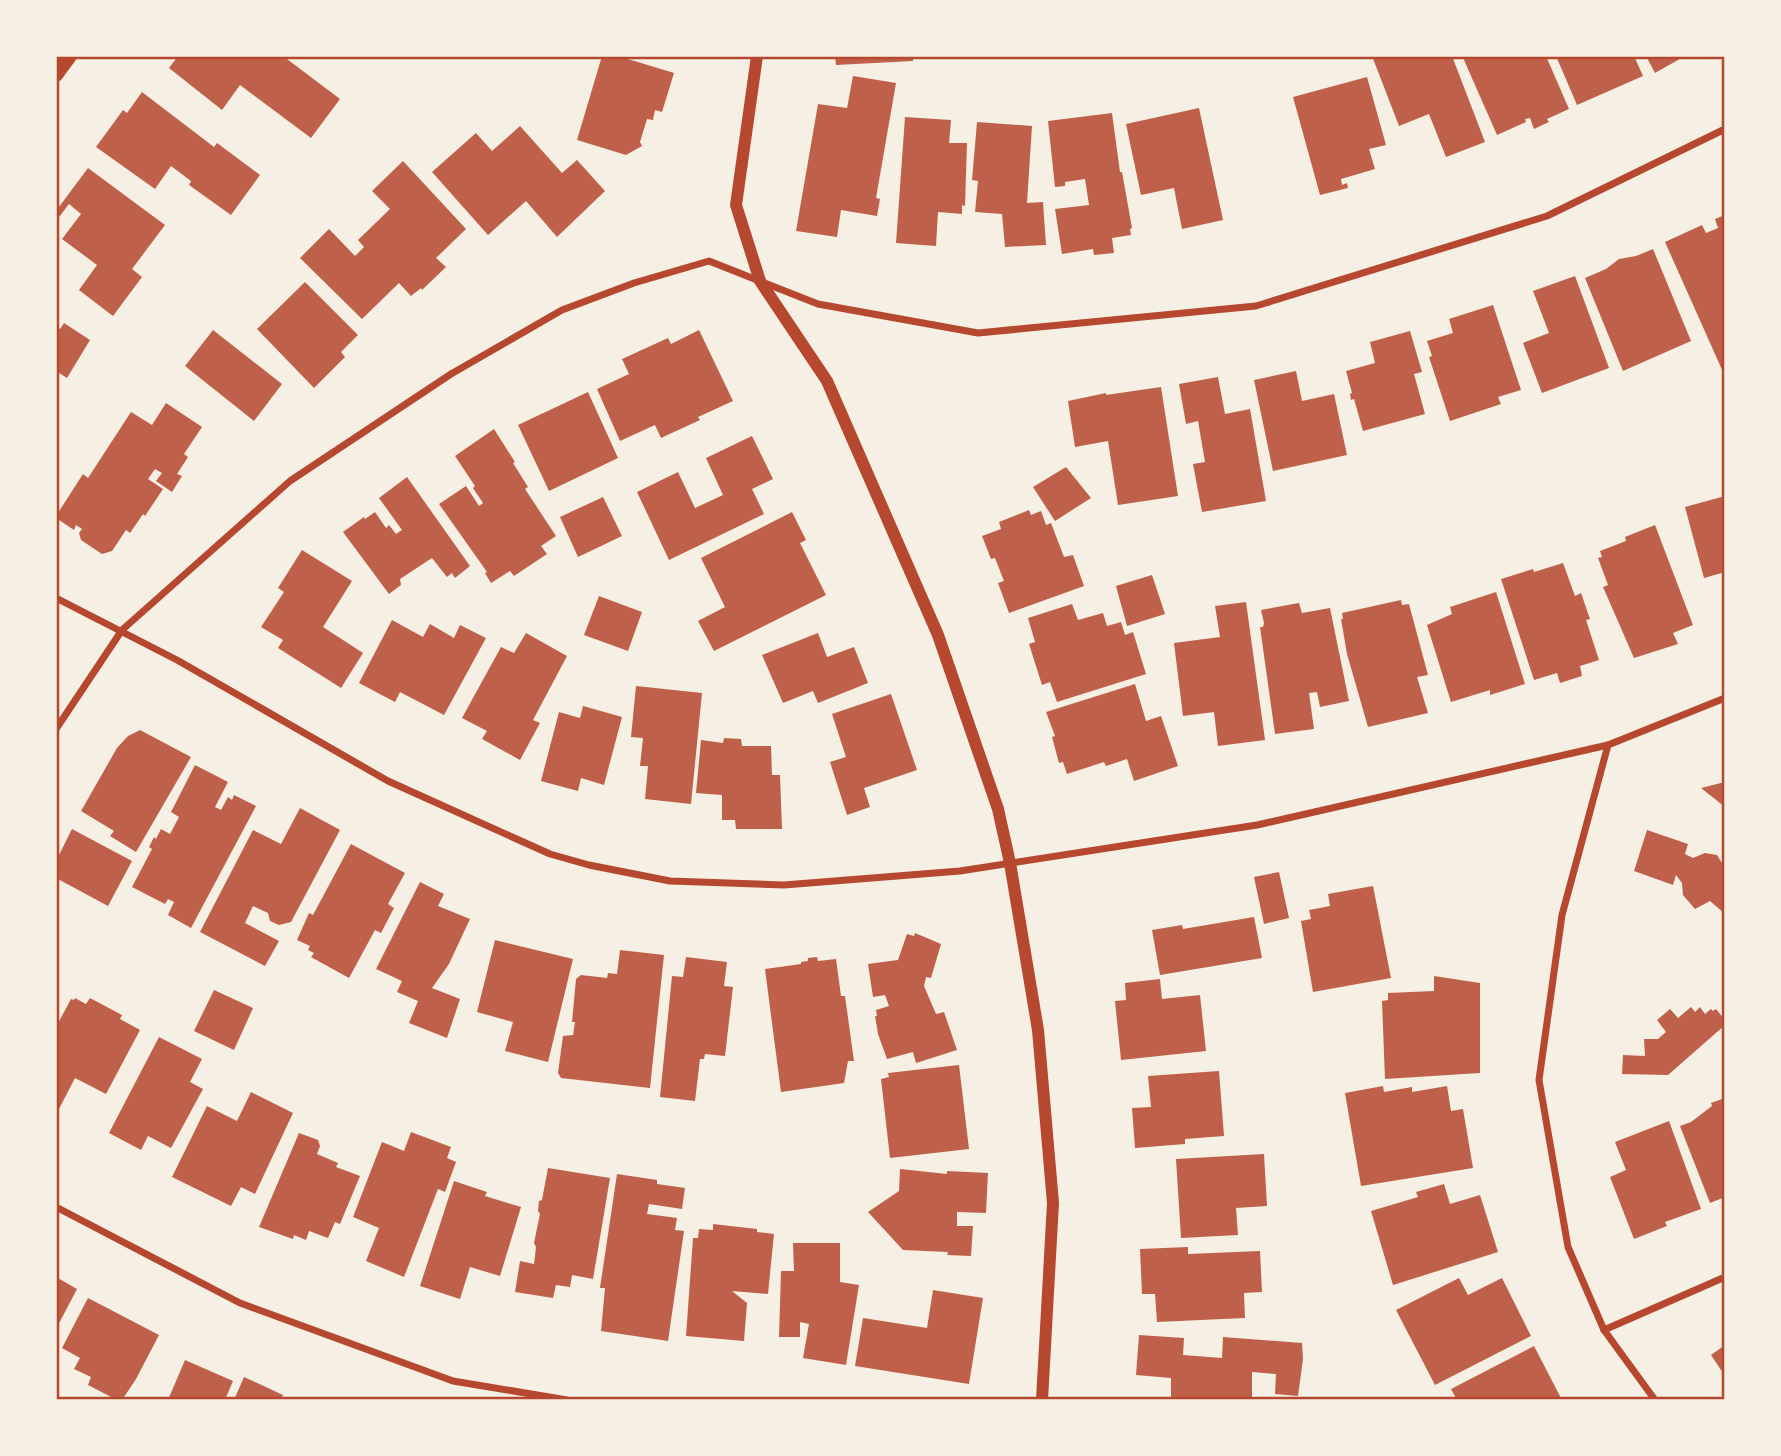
<svg xmlns="http://www.w3.org/2000/svg" width="1781" height="1456" font-family="'Fira Sans Condensed',sans-serif">
<rect width="100%" height="100%" fill="#f6efe4"/>
<g fill="#bf614a">
<path d="M178,56H283L340,99L311,138L240,85L222,110L169,68Z"/>
<path d="M602,56H618L674,73L662,112L655,110L653,120L647,119L640,142L642,146L626,155L577,140Z"/>
<path d="M835,56H913V61L836,65Z"/>
<path d="M1372,56H1452L1485,142L1446,157L1429,114L1399,126Z"/>
<path d="M1465,56H1546L1569,109L1547,119L1549,122L1534,129L1530,118L1525,119L1526,122L1497,135L1464,60Z"/>
<path d="M1556,56H1634L1643,76L1577,105Z"/>
<path d="M1646,56H1685L1655,73Z"/>
<path d="M853,76L896,83L876,198L880,199L877,216L841,210L837,237L796,231L818,104L847,108Z"/>
<path d="M1367,77L1386,145L1369,149L1375,169L1341,179L1342,185L1347,183L1348,188L1320,195L1293,97Z"/>
<path d="M142,92L214,147L217,143L260,175L231,215L189,185L191,181L171,166L155,189L96,147L123,110L127,113Z"/>
<path d="M1199,108L1223,220L1182,229L1174,188L1141,195L1126,124Z"/>
<path d="M1112,113L1120,172H1122L1132,228L1130,229L1131,235L1112,238L1114,253L1094,255L1093,249L1062,254L1055,209L1089,205L1085,179L1065,182V186L1055,187L1048,121Z"/>
<path d="M905,117L951,120L949,143H967L965,206L962,205V214L938,212L936,246L896,243Z"/>
<path d="M977,122L1032,126L1027,203L1043,202L1046,245L1005,247L1002,214L975,212L978,181L972,180Z"/>
<path d="M520,126L562,173L577,160L605,191L557,237L526,201L488,235L432,172L476,133L492,151Z"/>
<path d="M403,161L466,229L436,258L446,267L422,290L421,288L411,296L399,283L362,319L300,258L329,229L355,256L364,247L358,240L390,209L372,191Z"/>
<path d="M88,168L165,225L132,269L142,277L113,316L79,290L97,265L62,239L81,214L69,204L56,221V211Z"/>
<path d="M1725,215V371L1723,372L1665,242L1702,225L1706,233L1718,228L1715,219Z"/>
<path d="M1653,249L1691,341L1623,371L1585,278L1606,269L1619,259L1636,256Z"/>
<path d="M1575,276L1609,368L1542,393L1523,343L1549,333L1533,291Z"/>
<path d="M305,282L358,335L341,352L345,357L314,388L257,329Z"/>
<path d="M1493,305L1521,390L1498,397L1501,404L1450,421L1429,357L1432,356L1427,341L1453,333L1449,319Z"/>
<path d="M64,323L90,340L67,378L56,371V327L60,329Z"/>
<path d="M213,330L282,384L254,421L185,366Z"/>
<path d="M699,330L733,401L698,417L700,420L661,438L655,425L620,441L597,389L629,374L622,359L668,338L671,344Z"/>
<path d="M1410,331L1422,372L1414,374L1425,414L1363,431L1354,399L1351,400L1350,394L1352,393L1346,371L1375,363L1370,342Z"/>
<path d="M1296,371L1302,401L1334,394L1347,455L1273,471L1254,380Z"/>
<path d="M1218,377L1225,414L1250,409L1266,501L1202,512L1193,464L1205,462L1198,421L1186,424L1179,384Z"/>
<path d="M1161,387L1178,496L1118,505L1108,441L1075,447L1068,401L1106,393V395Z"/>
<path d="M588,392L618,458L549,491L518,425Z"/>
<path d="M166,403L202,427L184,454L188,457L177,474L182,476L172,492L156,481L162,473L155,469L148,479L163,489L145,516L143,514L130,533L126,530L112,551L102,554L81,540L79,533L82,529L76,525L74,530L56,518V516L83,474L88,478L131,412L152,425Z"/>
<path d="M494,429L515,462L513,463L528,487L525,489L556,536L541,546L547,554L514,576L510,571L491,583L485,573L487,572L439,504L466,486L479,506L483,503L473,488L475,486L455,456Z"/>
<path d="M752,436L773,479L752,489L764,514L669,560L637,492L678,472L695,508L723,495L706,458Z"/>
<path d="M1066,467L1091,498L1055,521L1033,487Z"/>
<path d="M407,477L470,566L455,578L452,573L447,577L432,558L400,579L401,585L389,594L343,532L364,517L365,519L375,512L386,528L389,525L396,534L402,530L379,498Z"/>
<path d="M1725,496V572L1704,578L1685,507Z"/>
<path d="M603,497L622,536L578,557L560,517Z"/>
<path d="M1029,510L1031,515L1041,511L1046,525L1051,523L1064,557L1073,555L1084,586L1009,613L998,583L1004,581L995,558L991,559L982,536L1001,529L999,522Z"/>
<path d="M792,512L806,540L800,543L826,595L714,651L698,621L725,607L701,558Z"/>
<path d="M1655,525L1693,625L1673,633L1678,644L1634,658L1603,587L1608,585L1598,558L1602,557L1600,551L1626,541L1625,537Z"/>
<path d="M302,550L352,581L323,627L363,653L341,688L278,648L283,640L261,627L284,592L278,588Z"/>
<path d="M1563,563L1575,596L1581,593L1590,619L1586,620L1599,660L1580,666L1582,676L1560,683L1557,673L1534,680L1501,579L1533,569L1534,572Z"/>
<path d="M1152,575L1165,614L1127,626L1116,586Z"/>
<path d="M1496,592L1525,684L1490,695V690L1451,702L1427,625L1452,614L1450,607Z"/>
<path d="M599,596L642,612L628,651L584,635Z"/>
<path d="M1401,600L1402,605L1409,604L1428,675L1417,677L1428,713L1368,727L1347,654L1341,619H1343L1342,613Z"/>
<path d="M1246,602L1265,740L1218,746L1214,712L1183,716L1174,643L1220,637L1215,606Z"/>
<path d="M1299,603L1302,613L1330,608L1349,701L1320,707L1317,692L1309,693L1314,729L1275,734L1260,627H1263L1264,623L1261,610Z"/>
<path d="M1072,604L1078,620L1103,613L1107,626L1121,622L1125,635L1133,632L1146,674L1057,702L1050,682L1042,685L1029,644L1035,642L1028,618Z"/>
<path d="M392,620L423,637L430,624L454,638L460,625L486,638L444,715L400,692L395,702L359,683Z"/>
<path d="M526,633L567,656L533,720L540,723L520,760L482,739L487,731L462,718L501,647L514,653Z"/>
<path d="M818,633L827,657L854,647L868,683L818,703L813,691L783,703L762,655Z"/>
<path d="M1135,684L1146,721L1161,716L1178,766L1134,781L1127,759L1106,766L1104,762L1067,774L1063,762L1059,763L1052,737L1055,736L1046,712Z"/>
<path d="M636,686L702,693L691,804L645,799L648,766H640L643,738L631,737Z"/>
<path d="M891,694L917,770L864,788L870,807L847,815L830,762L846,757L832,714Z"/>
<path d="M583,706L622,717L604,785L581,778L578,791L541,781L559,712L580,718Z"/>
<path d="M140,730L191,757L136,852L110,836L114,831L81,811L117,748L128,736Z"/>
<path d="M724,738L741,739L742,746H771L772,775H780L782,829H736L735,820H722V795L696,793L701,740L723,743Z"/>
<path d="M195,765L228,782L215,807L221,810L228,797L232,800L234,795L256,806L191,928L168,915L174,902L168,899L165,904L132,887L152,849L149,847L154,837L156,839L161,829L170,834L179,817L171,812Z"/>
<path d="M1725,782V807L1701,788Z"/>
<path d="M300,808L340,830L291,922L279,925L270,921L268,913L253,906L245,923L279,941L265,966L200,932L253,830L281,844Z"/>
<path d="M72,829L132,861L108,906L56,878V861Z"/>
<path d="M1647,830L1688,844L1685,854L1693,858L1705,853L1717,855L1725,868V914L1710,901L1695,909L1683,895L1682,883L1676,875L1673,885L1634,871Z"/>
<path d="M351,844L405,873L388,904L394,908L381,933L375,930L349,978L311,957L314,953L308,950L310,946L297,940L309,913L313,915Z"/>
<path d="M1279,872L1289,918L1264,924L1254,877Z"/>
<path d="M420,882L444,894L438,906L470,919L449,964L432,988L460,999L447,1038L409,1023L418,1001L397,992L402,981L376,969Z"/>
<path d="M1373,886L1391,978L1313,992L1301,921L1311,919L1309,910L1330,906L1328,894Z"/>
<path d="M1254,917L1262,958L1160,975L1152,930L1182,925L1183,929Z"/>
<path d="M915,933L941,944L931,978L926,977L924,986L936,1014L944,1012L957,1050L916,1063L913,1052L887,1059L878,1034L875,1016H877L876,1010L889,1006L885,995L873,997L868,964L898,960L907,934L914,936Z"/>
<path d="M495,940L573,959L548,1062L505,1051L513,1022L477,1012Z"/>
<path d="M620,950L664,955L650,1088L561,1078L558,1073L563,1036L573,1035L575,1022H572L576,979L581,975L607,978L608,973L617,974Z"/>
<path d="M686,957L727,962L724,986L733,987L725,1056L705,1054L704,1059H700L695,1101L660,1097L672,976L683,977Z"/>
<path d="M817,957L818,961L836,959L841,996H845L854,1061H848L844,1083L781,1092L765,969L801,964V962L808,961V958Z"/>
<path d="M1434,976L1480,983V1073L1385,1079L1382,1001L1388,1000V993L1434,991Z"/>
<path d="M1160,979L1162,999L1200,995L1206,1051L1121,1060L1115,1001L1126,1000L1125,983Z"/>
<path d="M214,990L253,1008L234,1050L194,1031Z"/>
<path d="M75,998L86,1004L90,998L122,1015L120,1019L140,1030L106,1094L75,1078L59,1109L56,1107V1027L71,999L74,1000Z"/>
<path d="M1691,1007L1695,1012L1700,1007L1705,1014L1711,1009L1713,1011L1716,1009L1725,1020V1025L1668,1075L1622,1074L1623,1055L1645,1056L1644,1039H1658L1666,1032L1657,1020L1670,1009L1678,1018Z"/>
<path d="M159,1037L202,1059L190,1082L203,1089L171,1148L148,1136L141,1150L109,1133Z"/>
<path d="M959,1065L969,1149L890,1158L881,1079L889,1077L888,1073Z"/>
<path d="M1219,1071L1224,1136L1185,1139V1144L1135,1148L1132,1108L1151,1107L1148,1076Z"/>
<path d="M1383,1086L1384,1092L1412,1087V1092L1447,1086L1451,1111L1463,1109L1473,1168L1361,1186L1345,1093Z"/>
<path d="M251,1092L293,1113L255,1194L241,1187L231,1206L172,1177L207,1106L237,1121Z"/>
<path d="M1725,1098V1197L1710,1203L1680,1126L1691,1122L1712,1106L1711,1103Z"/>
<path d="M1669,1121L1701,1209L1665,1222L1667,1226L1634,1239L1610,1177L1626,1170L1615,1142Z"/>
<path d="M411,1132L451,1147L447,1158L456,1162L445,1192L438,1189L404,1277L366,1261L379,1228L353,1217L382,1142L404,1151Z"/>
<path d="M299,1133L318,1140L320,1146L317,1154L338,1163L336,1167L360,1176L340,1224L335,1222L328,1238L309,1231L306,1240L294,1235L293,1239L259,1227Z"/>
<path d="M1264,1154L1267,1206L1236,1208L1238,1235L1181,1238L1176,1159Z"/>
<path d="M548,1168L610,1178L593,1279L572,1275L570,1287L556,1285L553,1298L515,1292L520,1261L534,1264L536,1247L534,1243L540,1214L538,1211L539,1201L542,1200Z"/>
<path d="M900,1169L947,1174V1171L988,1173L986,1213L957,1212V1226H973L971,1256L947,1255L948,1252L903,1250L868,1212L899,1191Z"/>
<path d="M617,1174L657,1180V1184L685,1188L682,1209L649,1204L647,1214L677,1218L675,1230L684,1231L668,1341L601,1331L605,1288H600Z"/>
<path d="M454,1181L487,1192L485,1196L521,1207L500,1276L470,1267L460,1299L420,1286Z"/>
<path d="M1444,1184L1450,1204L1480,1195L1498,1252L1393,1285L1371,1211L1418,1197L1416,1192Z"/>
<path d="M713,1224L757,1229V1232L774,1234L768,1294L732,1291L747,1303L744,1341L686,1336L693,1238H698L699,1229L713,1230Z"/>
<path d="M793,1243H840V1282L859,1285L846,1365L803,1358L809,1324L800,1322V1337H779L781,1271H794Z"/>
<path d="M1188,1247V1254L1260,1251L1262,1292L1244,1293L1245,1318L1157,1322L1155,1294H1142L1140,1249Z"/>
<path d="M56,1277L77,1289L56,1329Z"/>
<path d="M1459,1278L1468,1295L1502,1278L1531,1336L1435,1385L1396,1310Z"/>
<path d="M933,1290L983,1298L969,1384L855,1366L863,1318L927,1328Z"/>
<path d="M88,1298L159,1335L136,1379L122,1400H117L88,1385L91,1377L74,1369L80,1358L62,1348Z"/>
<path d="M1139,1335L1184,1338L1183,1355L1222,1358L1223,1337L1302,1343L1303,1359L1298,1396L1275,1394L1276,1374L1252,1372V1400H1171V1378L1136,1375Z"/>
<path d="M1725,1345V1376L1711,1355Z"/>
<path d="M1534,1346L1562,1400H1457L1451,1389Z"/>
<path d="M185,1360L233,1381L225,1400H168Z"/>
<path d="M244,1377L283,1395L281,1400H234Z"/>
</g>
<g fill="none" stroke-linecap="round" stroke-linejoin="round">
<g stroke="#b5482f" stroke-width="7">
<path d="M56,598L177,660L388,781L550,854L589,865L670,881L784,885L960,871L1257,825L1608,745L1725,698"/>
<path d="M56,729L122,630L290,481L451,374L562,310L634,283L709,261L818,304L978,333L1256,306L1547,216L1725,129"/>
<path d="M1608,745L1562,915L1539,1080L1568,1247L1604,1330L1655,1400"/>
<path d="M56,1207L240,1303L453,1381L567,1400"/>
<path d="M1604,1330L1725,1277"/>
</g>
<path stroke="#b5482f" stroke-width="12" d="M757,56L736,205L760,281L827,381L938,635L998,809L1010,863L1038,1030L1053,1203L1042,1400"/>
<path stroke="#b5482f" stroke-width="14" d="M56,75L70,56"/>
</g>
<rect width="1781" height="1456" fill="none" stroke="#f6efe4" stroke-width="116"/>
<rect x="58" y="58" width="1665" height="1340" fill="none" stroke="#b5482f" stroke-width="2.5"/>
</svg>
